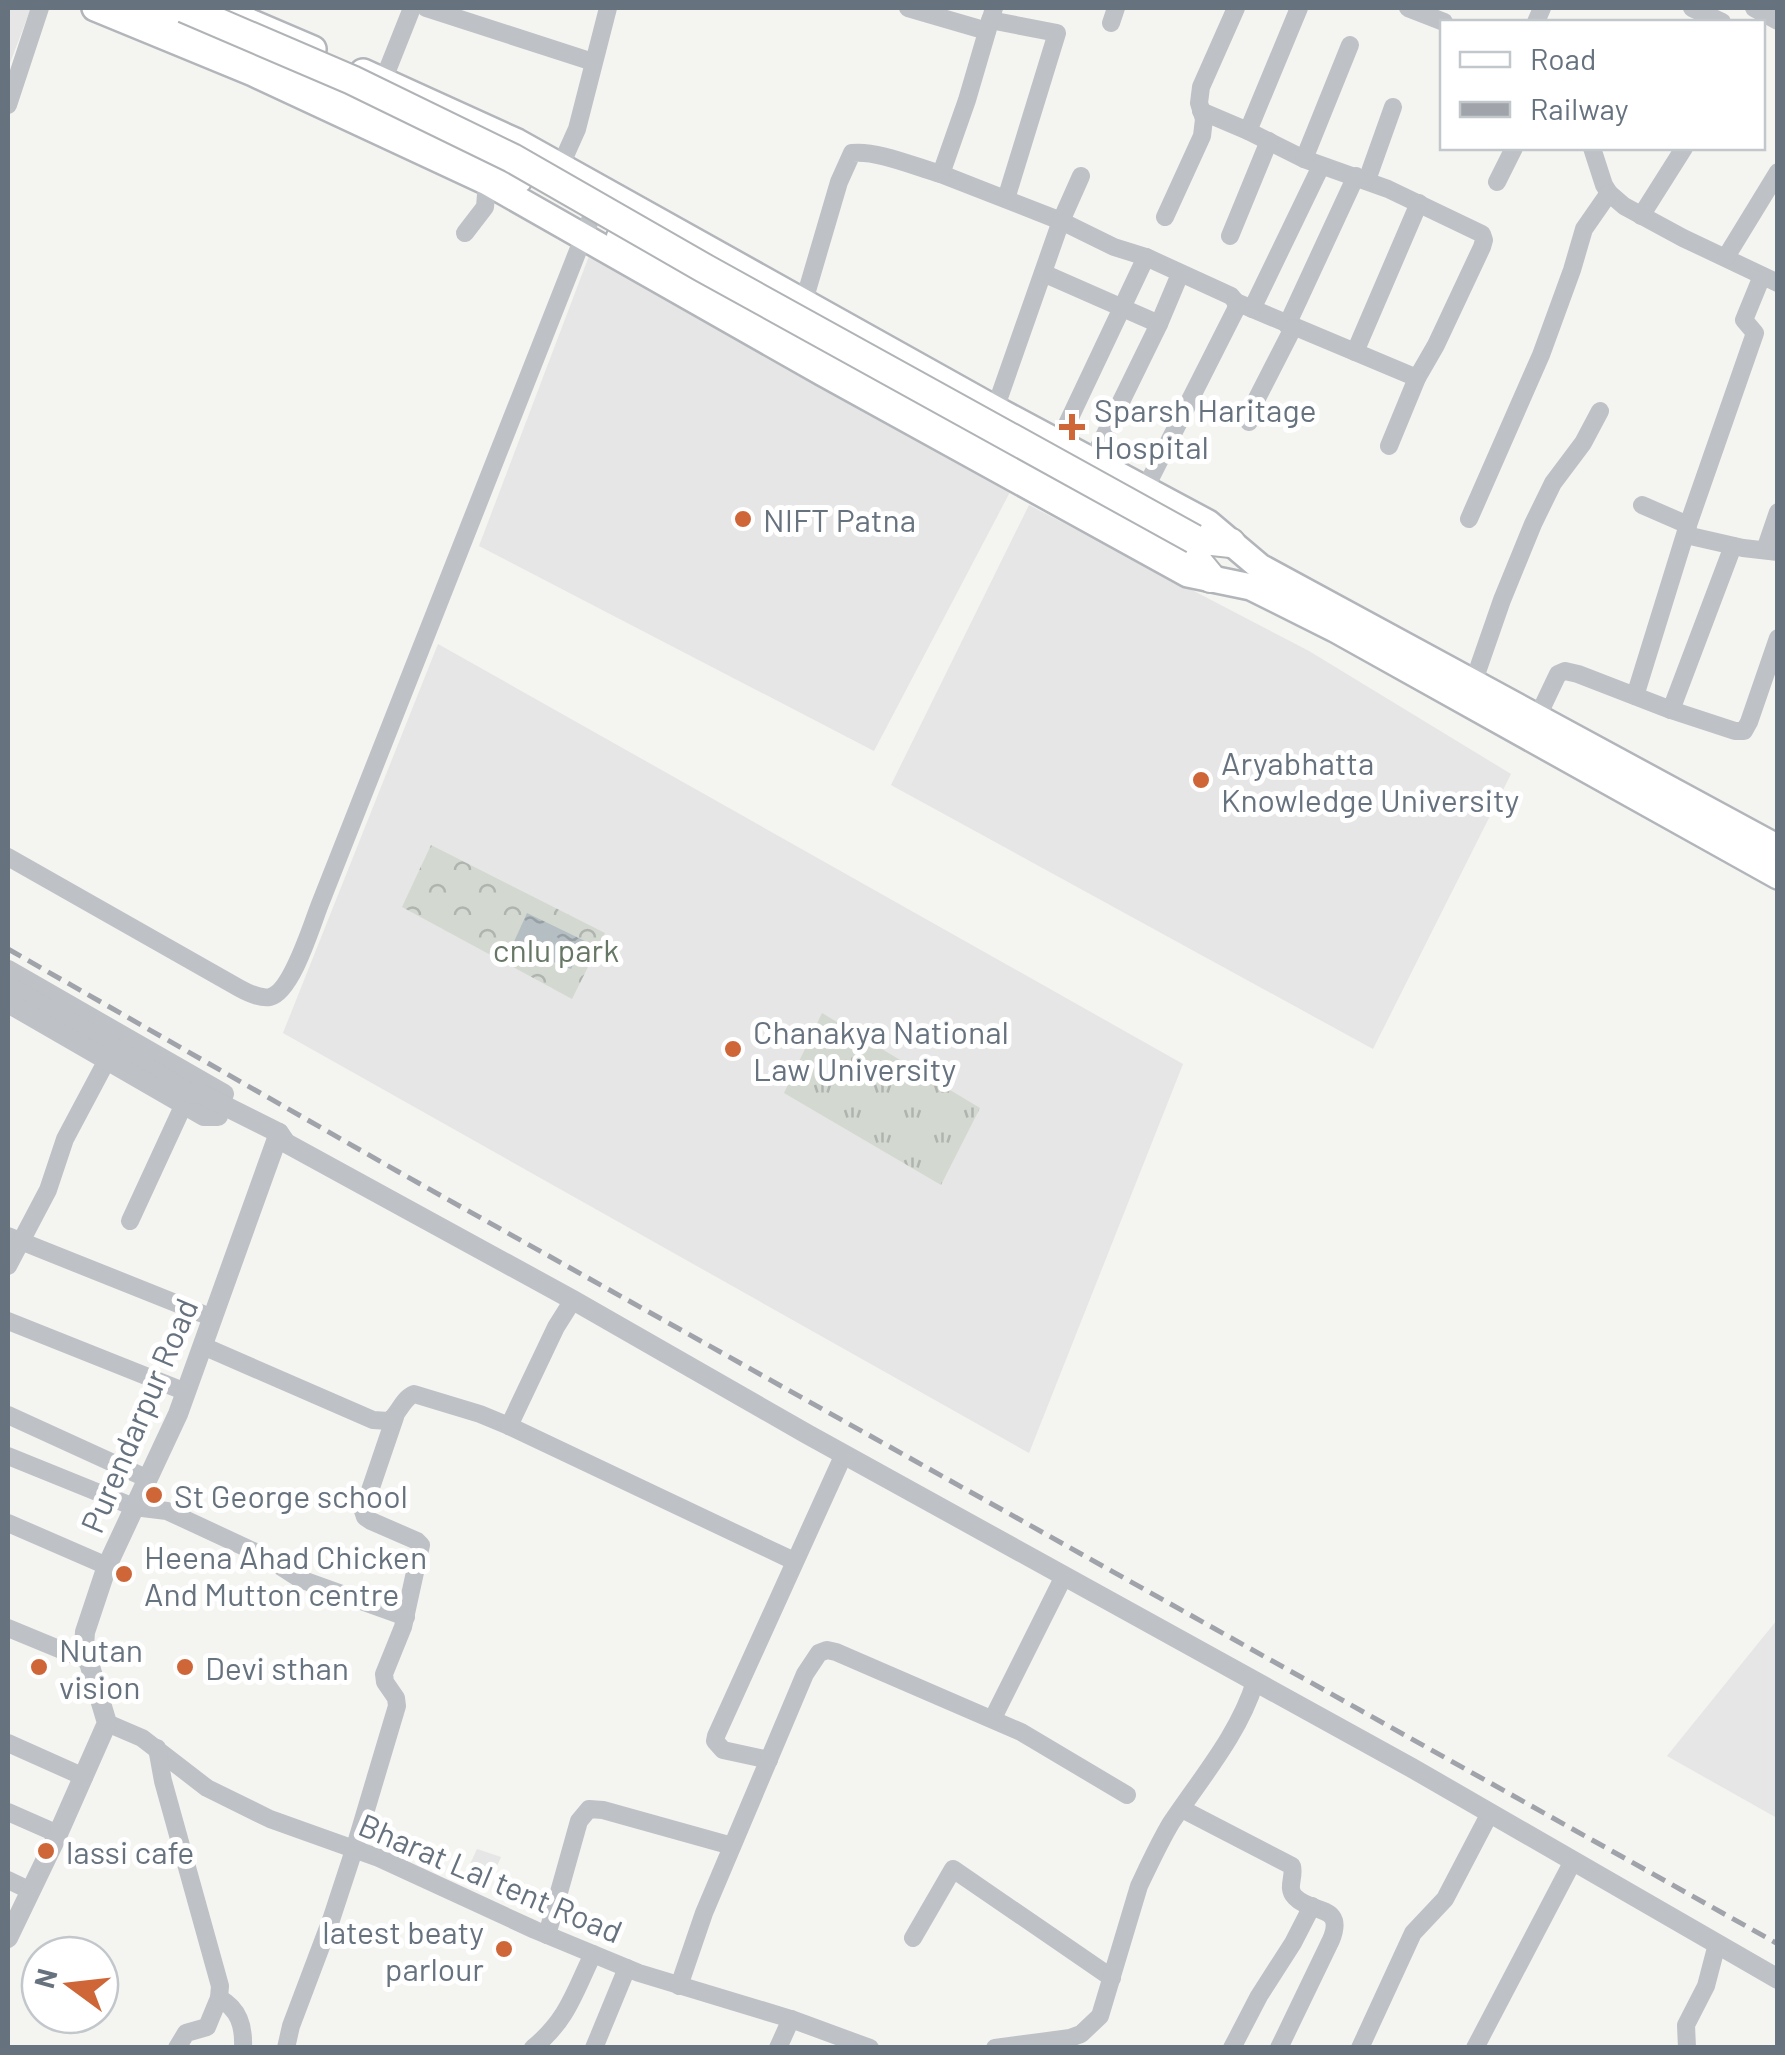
<svg xmlns="http://www.w3.org/2000/svg" width="1785" height="2055" font-family="Barlow,sans-serif">
<defs>
<pattern id="grass-tufts" width="24" height="20" patternUnits="userSpaceOnUse" patternTransform="scale(2.5)"><rect width="24" height="20" fill="#d3d9d1"/><path d="M3 7l-1-3M5 7V3M7 7l1-3M15 17l-1-3M17 17v-4M19 17l1-3" fill="none" stroke="#afb4af"/></pattern>
<pattern id="park-crowns" width="20" height="18" patternUnits="userSpaceOnUse" patternTransform="scale(2.5)"><rect width="20" height="18" fill="#d3d9d1"/><path d="M2 6a3 3 0 1 1 6 0M12 15a3 3 0 1 1 6 0" fill="none" stroke="#afb4af"/></pattern>
<pattern id="water-ripples" width="26" height="14" patternUnits="userSpaceOnUse" patternTransform="scale(2.5)"><rect width="26" height="14" fill="#b5bfc3"/><path d="M2 4q2-2 4 0t4 0M15 11q2-2 4 0t4 0" fill="none" stroke="#97a0a4"/></pattern>
</defs>
<rect width="100%" height="100%" fill="#f4f4f1"/>
<g fill="#e5e6e5">
<path d="M8,8H31L8,68Z"/>
<path d="M589,256L1010,492L874,751L479,546Z"/>
<path d="M1029,505L1309,651L1511,774L1373,1049L891,785Z"/>
<path d="M438,644L1183,1064L1029,1453L283,1033Z"/>
<path d="M1777,1620V1818L1667,1756Z"/>
<path d="M477,1849L501,1857L487,1888L463,1880Z"/>
</g>
<path fill="url(#grass-tufts)" d="M822,1013L980,1108L941,1185L784,1093Z"/>
<path fill="url(#park-crowns)" d="M431,845L605,933L572,999L402,907Z"/>
<path fill="url(#water-ripples)" d="M527,913L585,941L571,969L512,946Z"/>
<g fill="none" stroke-linecap="round" stroke-linejoin="round">
<g stroke="#b2b5b9" stroke-width="30">
<g id="primary">
<path d="M95,8L253,73L487,182L823,373L1188,574L1251,587L1335,629L1778,876"/>
<path d="M217,8L313,49"/>
<path d="M363,72L517,142L995,409L1208,523L1260,567L1778,848"/>
</g>
</g>
<g stroke="#b1b4b7" stroke-width="32">
<g id="trunk">
<path d="M137,8C266,60 393,116 518,179"/>
<path d="M621,237L1026,465L1188,550L1211,578"/>
<path d="M1194,539L1231,543"/>
</g>
</g>
<g stroke="#bec1c5" stroke-width="18">
<path d="M426,8L593,62"/>
<path d="M908,8L987,31"/>
<path d="M1408,8L1444,22"/>
<path d="M1692,8L1722,22"/>
<path d="M1754,8L1778,21"/>
<path d="M990,20L1057,33L1006,199"/>
<path d="M1536,22L1542,8"/>
<path d="M1111,23L1116,8"/>
<path d="M383,81L412,8"/>
<path d="M8,105L40,8"/>
<path d="M1201,111L1248,131L1304,159L1388,189L1482,234L1484,240L1482,247L1436,345L1417,378L1389,446"/>
<path d="M1248,131L1299,8"/>
<path d="M1592,148L1604,185L1609,193L1624,206L1683,238L1778,283"/>
<path d="M1304,159L1350,45"/>
<path d="M560,167L577,129L608,8"/>
<path d="M941,174L1061,221L1114,247L1146,257L1218,290L1231,296L1236,302V309L1145,489"/>
<path d="M1367,180L1393,107"/>
<path d="M1497,182L1514,148"/>
<path d="M1641,216L1684,148"/>
<path d="M1165,217L1202,136L1204,119L1199,103L1201,87L1236,8"/>
<path d="M465,233L485,207L487,182"/>
<path d="M1230,236L1269,141"/>
<path d="M1726,257L1778,172"/>
<path d="M1043,273L1159,324"/>
<path d="M804,301L839,182L852,153C877,150 916,167 941,174L967,100L994,8"/>
<path d="M1236,302L1417,378"/>
<path d="M1252,309L1321,166"/>
<path d="M1287,325L1356,176"/>
<path d="M1355,352L1419,203"/>
<path d="M995,409L1061,221L1081,176"/>
<path d="M1249,422L1250,412L1293,328"/>
<path d="M1058,443L1146,257"/>
<path d="M1092,461L1159,324L1180,274"/>
<path d="M1642,505L1688,525"/>
<path d="M1469,519L1541,355L1572,270L1584,229L1609,193"/>
<path d="M1686,535L1743,548L1778,552"/>
<path d="M1765,550L1778,512"/>
<path d="M1470,692L1502,600L1533,524L1553,483L1583,443L1600,411"/>
<path d="M1635,696L1688,525L1755,333L1744,320L1762,276"/>
<path d="M1671,710L1733,546"/>
<path d="M1538,716L1558,674L1565,671L1578,674L1671,710L1735,731H1744L1749,722L1778,638"/>
<path d="M8,857L239,988C248,993 260,999 270,997C292,992 312,924 320,904L598,200"/>
<path d="M130,1221L184,1104"/>
<path d="M8,1236L213,1318"/>
<path d="M8,1266L48,1190L65,1139L107,1060"/>
<path d="M8,1321L186,1392"/>
<path d="M203,1346L373,1420L389,1421C399,1414 402,1399 414,1394L480,1414L509,1426L794,1561"/>
<path d="M8,1415L148,1479"/>
<path d="M509,1426L556,1327L573,1300"/>
<path d="M8,1456L134,1507L167,1511L266,1557L300,1579L406,1617"/>
<path d="M8,1523L107,1566"/>
<path d="M8,1628L88,1661"/>
<path d="M993,1718L1064,1576"/>
<path d="M107,1723L142,1738L207,1788L270,1819L379,1858L535,1930L639,1973L791,2019L870,2048"/>
<path d="M8,1743L84,1777"/>
<path d="M157,1748L163,1781L220,1986L219,1998L207,2027L186,2033L177,2048"/>
<path d="M769,1760L723,1750L715,1741L716,1736L844,1454"/>
<path d="M1182,1809L1292,1866C1295,1877 1286,1888 1295,1897C1311,1914 1346,1904 1331,1940L1279,2048"/>
<path d="M8,1812L58,1834"/>
<path d="M8,1880L31,1891"/>
<path d="M547,1935L579,1821L589,1809L603,1810L732,1846"/>
<path d="M913,1938L953,1869L1112,1978"/>
<path d="M679,1986L704,1913L805,1674L819,1653L827,1650L836,1652L1021,1732L1127,1795"/>
<path d="M219,1998C239,2009 244,2026 243,2048"/>
<path d="M286,2048L291,2026L331,1920L354,1850L397,1706L396,1698L385,1682L384,1674L403,1627L421,1545L417,1541L371,1521L365,1517L363,1511L395,1417"/>
<path d="M533,2048C568,2019 574,1993 593,1954"/>
<path d="M594,2048L627,1968"/>
<path d="M778,2048L791,2019"/>
<path d="M995,2048L1070,2038L1081,2034L1100,2016L1139,1886C1149,1865 1159,1843 1171,1823C1201,1778 1239,1734 1255,1682"/>
<path d="M1232,2048L1259,1996L1293,1943L1312,1906"/>
<path d="M1360,2048L1413,1933L1445,1899L1490,1813"/>
<path d="M1475,2048L1573,1861"/>
<path d="M1687,2048L1686,2025L1706,1986L1717,1944"/>
</g>
<g stroke="#bec1c5" stroke-width="20">
<path d="M8,970L224,1094"/>
<path d="M8,986L139,1062L189,1093L195,1102"/>
<path d="M8,1003L204,1116H218"/>
<path d="M189,1093L201,1094L279,1133L286,1143L573,1300L807,1434L1412,1768L1778,1979"/>
<path d="M8,1938L58,1834L107,1723L84,1646L85,1632L107,1566L178,1414L279,1133"/>
</g>
<use href="#primary" stroke="#fff" stroke-width="25"/>
<use href="#trunk" stroke="#fff" stroke-width="28"/>
<path stroke="#a0a4aa" stroke-width="5" stroke-dasharray="15 8" stroke-linecap="butt" d="M8,949L397,1171L1778,1944"/>
<g stroke="#b1b4b7" stroke-width="32" stroke-linecap="butt">
<path id="trunk-bridge" d="M184,8L352,80L512,158L702,267L1194,539"/>
</g>
<use href="#trunk-bridge" stroke="#fff" stroke-width="28"/>
</g>
<g fill="#ce6638" stroke="#fff" stroke-width="4">
<path d="M1067 412h10v10h10v10h-10v10h-10v-10h-10v-10h10z"/>
<circle cx="743" cy="519" r="10"/>
<circle cx="1201" cy="780" r="10"/>
<circle cx="733" cy="1049" r="10"/>
<circle cx="154" cy="1495" r="10"/>
<circle cx="124" cy="1574" r="10"/>
<circle cx="39" cy="1667" r="10"/>
<circle cx="185" cy="1667" r="10"/>
<circle cx="46" cy="1851" r="10"/>
<circle cx="504" cy="1949" r="10"/>
</g>
<g text-anchor="middle" dominant-baseline="central" stroke-width="10" stroke-linejoin="round" paint-order="stroke">
<g font-size="32" fill="#67727f" stroke="#fff" text-anchor="start">
<text x="1094" y="409">Sparsh Haritage<tspan x="1094" dy="37">Hospital</tspan></text>
<text x="763" y="519">NIFT Patna</text>
<text x="1221" y="762">Aryabhatta<tspan x="1221" dy="37">Knowledge University</tspan></text>
<text x="753" y="1031">Chanakya National<tspan x="753" dy="37">Law University</tspan></text>
<text x="174" y="1495">St George school</text>
<text x="144" y="1556">Heena Ahad Chicken<tspan x="144" dy="37">And Mutton centre</tspan></text>
<text x="59" y="1649">Nutan<tspan x="59" dy="37">vision</tspan></text>
<text x="205" y="1667">Devi sthan</text>
<text x="66" y="1851">lassi cafe</text>
<text x="484" y="1931" text-anchor="end">latest beaty<tspan x="484" dy="37">parlour</tspan></text>
</g>
<g font-size="32" fill="#677765" stroke="#fff">
<text x="556" y="949">cnlu park</text>
</g>
<g font-size="32" fill="#67727f" stroke="#fff">
<text transform="translate(138 1415) rotate(-67)">Purendarpur Road</text>
<text transform="translate(491 1877) rotate(23)">Bharat Lal tent Road</text>
</g>
</g>
<rect width="1785" height="2055" fill="none" stroke="#67727f" stroke-width="20"/>
<rect x="1440" y="20" width="325" height="130" fill="#ffffff" stroke="#c2c7cc" stroke-width="2.5"/>
<rect x="1460" y="52" width="50" height="15" fill="#ffffff" stroke="#c2c7cc" stroke-width="2.5"/>
<text x="1530" y="70" font-size="30" fill="#67727f">Road</text>
<rect x="1460" y="102" width="50" height="15" fill="#a0a4aa" stroke="#c2c7cc" stroke-width="2.5"/>
<text x="1530" y="120" font-size="30" fill="#67727f">Railway</text>
<g transform="translate(70 1985) rotate(285)"><circle r="48" fill="#ffffff" stroke="#c2c7cc" stroke-width="2.5"/>
<path d="M0-8L18 38L0 25L-18 38Z" fill="#ce6638"/>
<text y="-15" font-size="28" font-weight="bold" text-anchor="middle" fill="#67727f">N</text>
</g>
</svg>
